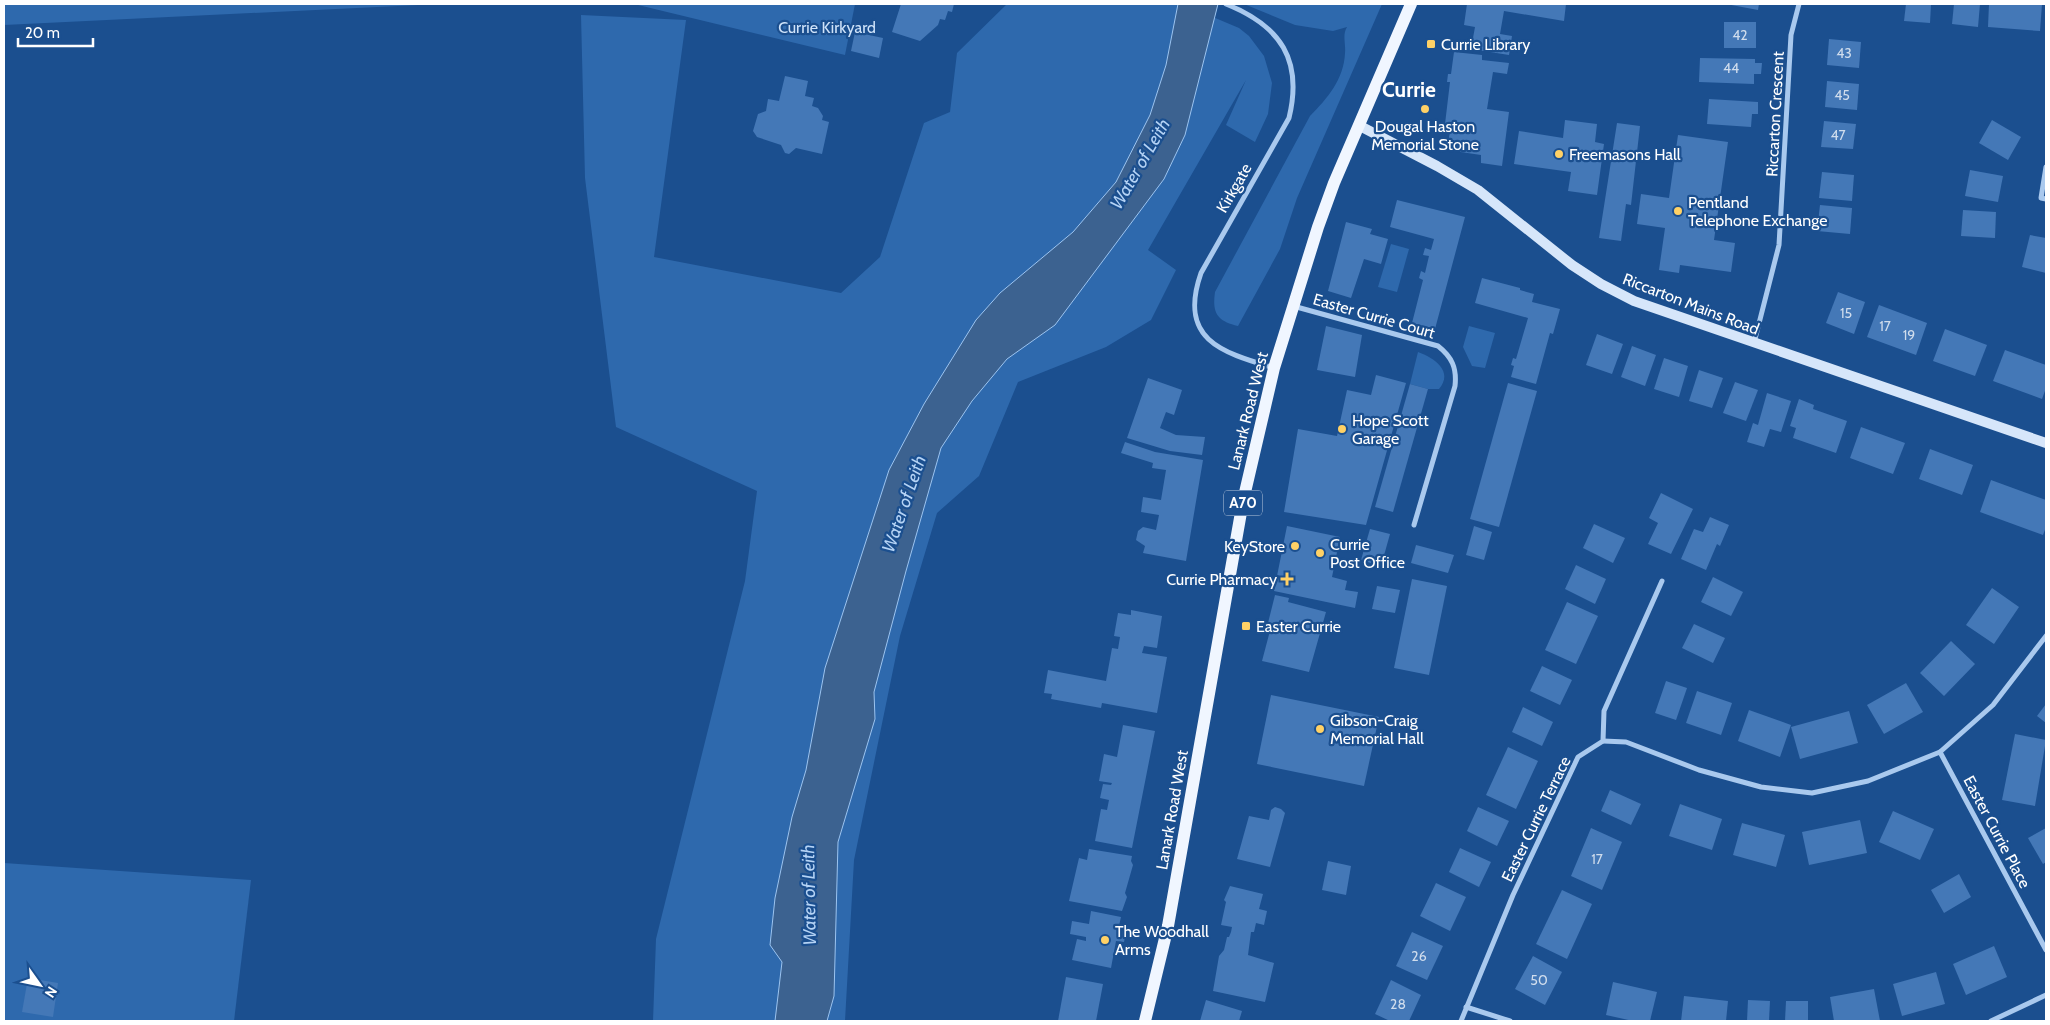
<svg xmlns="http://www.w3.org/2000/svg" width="2050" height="1025" font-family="Cabin,sans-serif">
<rect width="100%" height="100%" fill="#1b4f8f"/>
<g fill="#2e69ad">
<path d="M4,4H439L4,25Z"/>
<path d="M634,4H855L845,55Z"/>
<path d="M1007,4H1182L1239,28L1249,36L1264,56L1272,83L1268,114L1255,142L1226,125L1246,80L1148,250L1176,270L1151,320L1106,347L1018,382L979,476L937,513L900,636L854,860L845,1021H653L656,939L745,581L757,491L616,427L585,178L581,15L686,20L654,257L841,293L880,257L924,123L950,112L957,53Z"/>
<path d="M1244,4H1382L1297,198L1280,249L1238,326C1217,321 1212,313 1215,292L1310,116C1327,99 1344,79 1345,53C1346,44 1342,35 1347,27L1333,31L1295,25Z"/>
<path d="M1391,244L1409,249L1397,292L1378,287Z"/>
<path d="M1469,326L1495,333L1485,368L1472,366L1463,347Z"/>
<path d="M1418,352C1434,358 1454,371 1439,389H1428L1410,384Z"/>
<path d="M4,863L251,880L234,1021H4Z"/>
</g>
<path fill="#3c6290" stroke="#9cc4f0" d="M1178,4H1218L1185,135L1164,179L1055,325L1007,359L972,401L941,448L906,571L874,692L875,719L838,842L834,996L827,1021H775L782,962L770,945L775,898L792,817L806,770L825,668L889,470L924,404L976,320L1000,293L1073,232L1116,182L1150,115L1166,65Z"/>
<g fill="#4478b7">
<path d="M901,4H954L952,12L948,11L945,20L940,19L938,25L920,41L892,32Z"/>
<path d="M1467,4H1566L1564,21L1504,11L1500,34L1512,36L1509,55L1471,49L1475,27L1464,25Z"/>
<path d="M1726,4H1759L1758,10Z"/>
<path d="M1906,4H1931L1930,23L1904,21Z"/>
<path d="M1954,4H1980L1978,27L1952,24Z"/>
<path d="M1989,4H2042L2040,31L1988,27Z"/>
<rect x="1724" y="22" width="32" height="26"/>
<path d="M855,32L883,38L879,58L851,51Z"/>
<path d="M1829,39L1861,42L1859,68L1827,65Z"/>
<path d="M1454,52L1482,55V60L1509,63L1507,74L1493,72L1487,109L1509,112L1502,166L1481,163V155L1447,150L1451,125L1445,124L1450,82H1447L1448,74H1451Z"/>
<path d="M1700,58L1755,59V63H1762L1761,74H1754V84L1699,82Z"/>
<path d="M785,76L808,81L805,96L814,98L812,106L818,108L823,116L822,120L829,122L822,154L796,148L789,154L785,153L781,145L757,137L753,131L758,114L766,111L768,99L779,101Z"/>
<path d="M1827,81L1859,84L1857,110L1825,107Z"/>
<path d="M1709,99L1758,102V114H1752L1751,127L1707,124Z"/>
<path d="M1565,120L1597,124L1595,142L1604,144L1597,195L1568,191L1571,172L1514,164L1519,131L1563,138Z"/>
<path d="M1992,120L2021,137L2008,160L1979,143Z"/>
<path d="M1824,121L1856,124L1853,149L1821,147Z"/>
<path d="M1617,123L1640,126L1631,205L1626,204L1621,241L1599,238Z"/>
<path d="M1678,135L1728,142L1714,240L1735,243L1731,272L1680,265L1679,273L1659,270L1665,228L1637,224L1641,194L1669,198Z"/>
<path d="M1970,170L2003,176L1998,202L1965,196Z"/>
<path d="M1822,172L1854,175L1852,201L1819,198Z"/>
<path d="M1397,200L1465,217L1435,329L1412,323L1423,280L1419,278L1421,271L1425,273L1429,256L1423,255L1425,248L1431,250L1434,239L1390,227Z"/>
<path d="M1820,205L1852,208L1850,234L1817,231Z"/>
<path d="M1963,210L1996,212L1995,238L1961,236Z"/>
<path d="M1346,222L1372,229L1370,234L1388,239L1381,264L1364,259L1351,298L1328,291Z"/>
<path d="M2030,235L2046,238V273L2022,267Z"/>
<path d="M1482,278L1520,288V290L1534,294L1532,302L1560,309L1553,334L1550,333L1536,384L1511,377L1514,366L1511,365L1513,358L1516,359L1528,318L1475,303Z"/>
<path d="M1838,292L1865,302L1854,334L1826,323Z"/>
<path d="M1879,305L1927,323L1916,355L1867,337Z"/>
<path d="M1326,326L1362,335L1355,377L1317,370Z"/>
<path d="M1945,329L1987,345L1975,376L1933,361Z"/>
<path d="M1597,334L1623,344L1612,374L1586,365Z"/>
<path d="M1632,346L1656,355L1645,386L1621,377Z"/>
<path d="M2005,350L2046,365V388L2042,399L1993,381Z"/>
<path d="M1664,358L1688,366L1679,397L1654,389Z"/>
<path d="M1699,370L1723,378L1712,408L1689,401Z"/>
<path d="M1376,375L1406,383L1366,525L1284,512L1298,429L1337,436L1347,390L1371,395Z"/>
<path d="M1148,378L1182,390L1174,415L1166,412L1160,428L1176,435L1205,437L1202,455L1170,451L1127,438Z"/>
<path d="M1735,382L1758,390L1746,421L1723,413Z"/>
<path d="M1508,383L1537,391L1499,527L1470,519Z"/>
<path d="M1410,384L1428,389L1393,512L1375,507Z"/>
<path d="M1767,393L1791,401L1781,432L1770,429L1764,447L1747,442L1753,423L1758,425Z"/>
<path d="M1799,399L1814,405L1813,409L1847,421L1836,453L1793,438L1796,428L1790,426Z"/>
<path d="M1861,427L1905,443L1893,474L1850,458Z"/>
<path d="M1125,442L1155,452L1203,460L1186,561L1143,553L1145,546L1136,540L1138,531L1143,527L1156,530L1159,515L1141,512L1143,497L1161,500L1166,470L1152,468L1153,463L1121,453Z"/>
<path d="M1930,449L1973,465L1962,495L1919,479Z"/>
<path d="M1991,480L2046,500V527L2043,535L1980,512Z"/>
<path d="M1661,493L1693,509L1671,554L1648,544L1658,523L1649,518Z"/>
<path d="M1710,517L1729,525L1720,546L1717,544L1706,570L1681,559L1694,529L1703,532Z"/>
<path d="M1594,524L1625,538L1613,563L1583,548Z"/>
<path d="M1287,526L1340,537L1332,577L1347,581L1345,590L1358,592L1355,608L1274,591Z"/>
<path d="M1474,526L1492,532L1484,560L1466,555Z"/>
<path d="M1370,529L1390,534L1381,566L1361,560Z"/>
<path d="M1416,545L1454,555L1448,573L1411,563Z"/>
<path d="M1576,565L1606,579L1595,604L1565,589Z"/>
<path d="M1713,577L1743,592L1731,616L1701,602Z"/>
<path d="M1412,579L1447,586L1429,675L1394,668Z"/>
<path d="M1377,586L1400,590L1395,613L1372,609Z"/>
<path d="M1992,588L2019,607L1994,644L1966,625Z"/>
<path d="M1275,595L1289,598L1288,602L1326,612L1309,672L1262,661L1271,627H1267Z"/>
<path d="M1567,602L1598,616L1576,664L1545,650Z"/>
<path d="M1131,610L1162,616L1157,648L1144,646L1142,653L1167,657L1157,713L1102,703L1101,708L1051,699L1052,694L1044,693L1048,670L1106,681L1112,648L1118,649L1120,637L1114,636L1118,613L1131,615Z"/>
<path d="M1694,624L1725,638L1713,663L1682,648Z"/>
<path d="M1951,641L1975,664L1944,696L1920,673Z"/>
<path d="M1542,666L1572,680L1560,705L1530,691Z"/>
<path d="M1666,681L1687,688L1676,720L1655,713Z"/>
<path d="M1906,683L1923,712L1884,734L1867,705Z"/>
<path d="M1697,691L1732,703L1721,735L1686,723Z"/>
<path d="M1271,695L1379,717L1364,786L1257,764Z"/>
<path d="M2046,704V723L2037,716Z"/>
<path d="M1523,707L1553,722L1542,746L1512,732Z"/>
<path d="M1749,710L1791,725L1780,757L1738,741Z"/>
<path d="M1849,711L1858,743L1800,759L1791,727Z"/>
<path d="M1123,725L1155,731L1132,848L1095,841L1101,809L1107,810L1109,800L1100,798L1103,784L1111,785L1112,783L1099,781L1104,754L1117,757Z"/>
<path d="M2015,734L2046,740L2035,806L2002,800Z"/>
<path d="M1508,747L1538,761L1516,809L1486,795Z"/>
<path d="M1610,790L1641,804L1631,825L1601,811Z"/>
<path d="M1680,804L1722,819L1712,850L1669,836Z"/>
<path d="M1275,807L1281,809L1285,813L1270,867L1237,859L1249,816L1269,820L1271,810Z"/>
<path d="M1478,807L1509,821L1497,846L1467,831Z"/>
<path d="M1893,811L1934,829L1920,860L1879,842Z"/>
<path d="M1860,820L1867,853L1809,865L1802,832Z"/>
<path d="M1742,823L1785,835L1776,867L1733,855Z"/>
<path d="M1591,828L1622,842L1602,890L1571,876Z"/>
<path d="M2046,828V862L2043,864L2028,838Z"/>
<path d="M1460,848L1491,862L1479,887L1449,872Z"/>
<path d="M1089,849L1132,856L1131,861L1133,865L1125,893L1127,897L1122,911L1069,901L1079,858L1087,860Z"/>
<path d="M1328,861L1351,866L1346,895L1322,890Z"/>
<path d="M1959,874L1971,897L1944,913L1931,890Z"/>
<path d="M1436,883L1466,897L1450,931L1420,916Z"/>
<path d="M1230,886L1263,894L1259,909L1267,911L1264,925L1256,923L1254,932H1251L1248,955L1274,963L1265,1002L1213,991L1219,956L1224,950L1227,937H1229L1231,932L1232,927L1221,925L1226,902L1224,900Z"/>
<path d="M1562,890L1592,904L1567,959L1536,944Z"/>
<path d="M1091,911L1121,917L1118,930L1126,932L1124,942L1116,941L1111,968L1072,960L1077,939L1086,941V937L1070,934L1072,921L1089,924Z"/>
<path d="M1412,932L1443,946L1427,980L1396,966Z"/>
<path d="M1994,946L2007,977L1966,995L1953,964Z"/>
<path d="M1533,956L1562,972L1545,1005L1515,989Z"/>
<path d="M1936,972L1945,1004L1902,1016L1893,984Z"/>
<path d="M1066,977L1103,984L1096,1021H1058Z"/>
<path d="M28,978L58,983L53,1017L22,1012Z"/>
<path d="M1391,980L1421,995L1409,1021H1390L1375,1014Z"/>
<path d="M1613,982L1657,992L1650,1021H1633L1606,1015Z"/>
<path d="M1874,989L1880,1021H1834L1830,997Z"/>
<path d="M1684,996L1728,1001L1726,1021H1681Z"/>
<path d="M1206,1000L1242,1011L1239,1021H1200Z"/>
<path d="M1748,1000L1770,1001L1769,1021H1747Z"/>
<path d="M1786,1001H1808V1021H1785Z"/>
</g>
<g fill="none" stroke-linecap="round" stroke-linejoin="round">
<g stroke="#a9c9ee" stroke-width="5">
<path d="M1226,4C1281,26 1303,60 1289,118L1201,273C1178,339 1220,352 1274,368"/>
<path d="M2046,167L2041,198L2046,199"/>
<path d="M1293,306L1438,346C1452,357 1457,368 1455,386L1414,525"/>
<path d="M1754,343L1779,245L1791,35L1799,4"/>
<path d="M1603,741L1626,742L1699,770L1761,787L1812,793L1868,781L1940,752L1993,705L2046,636"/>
<path d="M1940,752L2046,950"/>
<path d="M1466,1007L1510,1021"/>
<path d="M1461,1021L1513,895L1578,757L1603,741L1604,711L1662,581"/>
<path d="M1991,1021L2046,995"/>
</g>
<path stroke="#d6e6fa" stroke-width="10" d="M1360,126L1437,166L1478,190L1572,265L1601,284L1634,301L2046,443"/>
<path stroke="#f0f6ff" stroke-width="12" d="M1145,1021L1168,926L1243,501L1274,368L1318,227L1334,183L1411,4"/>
</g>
<g fill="#ffd166" stroke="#1b4f8f" stroke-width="2">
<rect x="1426" y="39" width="10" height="10" rx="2.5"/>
<circle cx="1425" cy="109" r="5"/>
<circle cx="1559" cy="154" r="5"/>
<circle cx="1678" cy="211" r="5"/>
<circle cx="1342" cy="429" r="5"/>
<circle cx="1295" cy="546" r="5"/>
<circle cx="1320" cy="553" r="5"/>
<path d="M1284.5 571.5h5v5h5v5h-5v5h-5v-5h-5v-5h5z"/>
<rect x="1241" y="621" width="10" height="10" rx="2.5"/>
<circle cx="1320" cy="729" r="5"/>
<circle cx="1105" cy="940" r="5"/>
</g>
<g text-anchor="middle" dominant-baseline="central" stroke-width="4.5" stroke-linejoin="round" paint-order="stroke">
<g font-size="14" fill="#d0dded">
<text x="1740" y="35">42</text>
<text x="1844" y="53">43</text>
<text x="1731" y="68">44</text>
<text x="1842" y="95">45</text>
<text x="1838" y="135">47</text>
<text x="1846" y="313">15</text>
<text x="1885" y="326">17</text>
<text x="1909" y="335">19</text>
<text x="1597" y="859">17</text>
<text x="1419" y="956">26</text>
<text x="1539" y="980">50</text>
<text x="1398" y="1004">28</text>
</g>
<rect fill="#1b4f8f" stroke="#bbcadd" stroke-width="1" x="1224" y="490.5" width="38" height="25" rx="4"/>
<g font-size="15" font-weight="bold" fill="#fff">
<text x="1243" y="503">A70</text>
</g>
<g font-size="16" fill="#cfe3fa" stroke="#1b4f8f">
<text x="827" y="27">Currie Kirkyard</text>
</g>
<g font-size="16" fill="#fff" stroke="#1b4f8f" text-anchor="start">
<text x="1441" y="44">Currie Library</text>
<text x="1425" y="126" text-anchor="middle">Dougal Haston<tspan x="1425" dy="18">Memorial Stone</tspan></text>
<text x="1569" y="154">Freemasons Hall</text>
<text x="1688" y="202">Pentland<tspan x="1688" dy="18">Telephone Exchange</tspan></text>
<text x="1352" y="420">Hope Scott<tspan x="1352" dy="18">Garage</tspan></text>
<text x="1330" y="544">Currie<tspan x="1330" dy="18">Post Office</tspan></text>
<text x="1285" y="546" text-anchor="end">KeyStore</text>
<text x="1277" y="579" text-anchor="end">Currie Pharmacy</text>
<text x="1256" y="626">Easter Currie</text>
<text x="1330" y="720">Gibson-Craig<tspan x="1330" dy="18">Memorial Hall</tspan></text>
<text x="1115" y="931">The Woodhall<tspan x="1115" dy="18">Arms</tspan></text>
</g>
<g font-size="16" fill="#fff" stroke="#1b4f8f">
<text transform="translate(1775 114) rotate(-87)">Riccarton Crescent</text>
<text transform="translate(1234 188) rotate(-60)">Kirkgate</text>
<text transform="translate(1691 304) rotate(21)">Riccarton Mains Road</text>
<text transform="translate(1374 316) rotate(16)">Easter Currie Court</text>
<text transform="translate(1248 411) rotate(-76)">Lanark Road West</text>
<text transform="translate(1172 810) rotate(-80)">Lanark Road West</text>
<text transform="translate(1536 819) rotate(-64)">Easter Currie Terrace</text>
<text transform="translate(1997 832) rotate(62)">Easter Currie Place</text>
</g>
<g font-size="18" font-style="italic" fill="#b5d3f5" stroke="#1b4f8f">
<text transform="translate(1140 164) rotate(-60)">Water of Leith</text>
<text transform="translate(904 504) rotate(-71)">Water of Leith</text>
<text transform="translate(809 895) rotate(-91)">Water of Leith</text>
</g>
<g font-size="21" font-weight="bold" fill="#fff" stroke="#1b4f8f">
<text x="1409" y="89">Currie</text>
</g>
</g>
<rect width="2050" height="1025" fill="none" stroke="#ffffff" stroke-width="10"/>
<g transform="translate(40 985) rotate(123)" stroke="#1b4f8f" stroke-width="4" paint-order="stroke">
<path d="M0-4L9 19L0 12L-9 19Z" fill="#ffffff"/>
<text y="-8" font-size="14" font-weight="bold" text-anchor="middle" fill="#ffffff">N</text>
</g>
<path d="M18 38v8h75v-8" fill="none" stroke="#ffffff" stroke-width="2.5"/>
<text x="25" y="38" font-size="15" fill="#ffffff" stroke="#1b4f8f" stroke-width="4" paint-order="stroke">20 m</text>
</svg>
